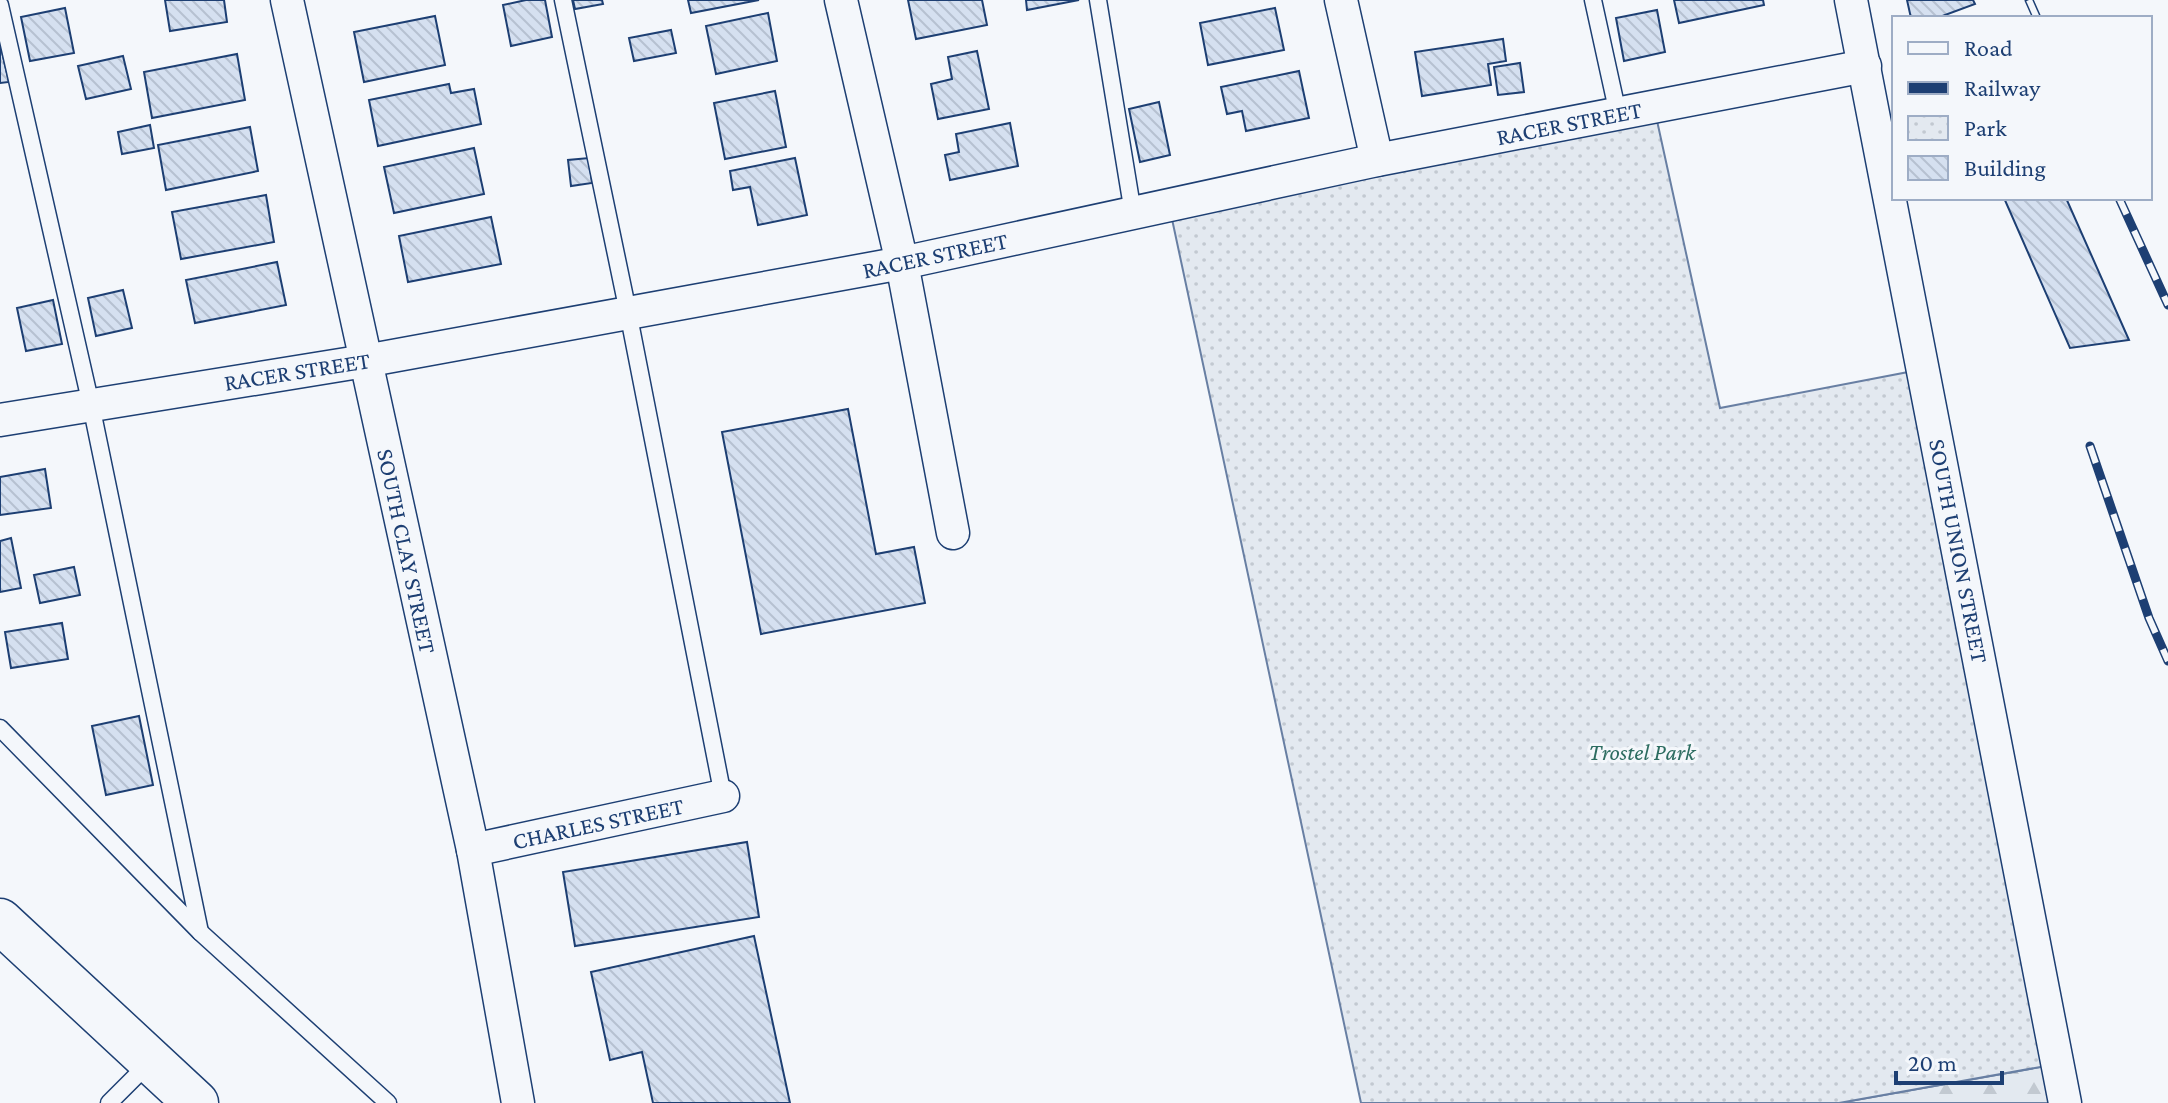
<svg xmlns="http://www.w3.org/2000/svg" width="2168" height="1103" font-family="'Crimson Pro',serif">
<defs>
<pattern id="forest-firs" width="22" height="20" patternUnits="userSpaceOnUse" patternTransform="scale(2)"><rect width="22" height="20" fill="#e3e9f0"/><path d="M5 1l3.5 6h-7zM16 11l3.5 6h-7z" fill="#c2c9d1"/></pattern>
<pattern id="park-dots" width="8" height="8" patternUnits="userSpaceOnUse" patternTransform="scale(2)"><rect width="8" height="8" fill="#e3e9f0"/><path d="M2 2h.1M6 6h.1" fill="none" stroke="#c2c9d1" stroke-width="1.8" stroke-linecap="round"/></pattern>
<pattern id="building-back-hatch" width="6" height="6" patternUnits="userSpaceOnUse" patternTransform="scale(2)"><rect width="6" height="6" fill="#d5e0f0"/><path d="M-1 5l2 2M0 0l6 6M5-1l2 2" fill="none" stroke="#b6c1d1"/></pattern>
</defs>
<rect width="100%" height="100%" fill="#f4f7fb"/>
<path fill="url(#forest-firs)" stroke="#687fa3" stroke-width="2" d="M2057,1064L2065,1103H1839Z"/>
<path fill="url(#park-dots)" stroke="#687fa3" stroke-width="2" d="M1654,107L1720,408L1924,369L2057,1064L1839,1103H1361L1169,205Z"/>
<g fill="url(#building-back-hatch)" stroke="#1d3f73" stroke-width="2">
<path d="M165,0H224L227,22L170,31Z"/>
<path d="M526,0H545L552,37L511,46L503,5Z"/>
<path d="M573,0H602L603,4L575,9Z"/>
<path d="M688,0H759L691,13Z"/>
<path d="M908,0H982L987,25L916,39Z"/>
<path d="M1026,0H1079L1027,10Z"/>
<path d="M1674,0H1763L1764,5L1679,23Z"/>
<path d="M1907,0H1973L1975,4L1937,18H1911Z"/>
<path d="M65,8L74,53L30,61L21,17Z"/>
<path d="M1275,8L1284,50L1208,65L1200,23Z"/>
<path d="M1657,10L1665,52L1624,61L1616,18Z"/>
<path d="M768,13L777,61L716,74L706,26Z"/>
<path d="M435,16L445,65L364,82L354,32Z"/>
<path d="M671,30L676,53L634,61L629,38Z"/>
<path d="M1503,39L1506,61L1488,64L1491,85L1422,96L1415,52Z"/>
<path d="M0,43L9,82L0,83Z"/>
<path d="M977,51L989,109L938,119L931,84L952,79L948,57Z"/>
<path d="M237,54L245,100L152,118L144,72Z"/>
<path d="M123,56L131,89L86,99L78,66Z"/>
<path d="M1520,63L1524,92L1498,95L1494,67Z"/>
<path d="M1299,71L1309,118L1246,131L1242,111L1227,114L1221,87Z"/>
<path d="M449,84L451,93L474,89L481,124L378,146L369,100Z"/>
<path d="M775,91L786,147L725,159L714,103Z"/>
<path d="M1159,102L1170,155L1140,162L1129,109Z"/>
<path d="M1010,123L1018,166L950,180L945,155L959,152L956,134Z"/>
<path d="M150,125L154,148L122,154L118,132Z"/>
<path d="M250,127L258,171L166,190L158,145Z"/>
<path d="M474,148L484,194L394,213L384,167Z"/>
<path d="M589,158L592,183L571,186L568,160Z"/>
<path d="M795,158L807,215L758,225L750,187L733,190L730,171Z"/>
<path d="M266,195L274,242L181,259L172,212Z"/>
<path d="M2004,198H2066L2129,340L2070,348Z"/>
<path d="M491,217L501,264L408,282L399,236Z"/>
<path d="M277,262L286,305L195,323L186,280Z"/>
<path d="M123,290L132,328L96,336L88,298Z"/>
<path d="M53,300L62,344L26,351L17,308Z"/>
<path d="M848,409L876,554L914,547L925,603L761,634L722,432Z"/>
<path d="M45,469L51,508L0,515V477Z"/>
<path d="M11,538L21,588L0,592V541Z"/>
<path d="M74,567L80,595L40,603L34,575Z"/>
<path d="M62,623L68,659L11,668L5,632Z"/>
<path d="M139,716L153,785L106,795L92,726Z"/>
<path d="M747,842L759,917L575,946L563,872Z"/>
<path d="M754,936L790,1103H653L642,1052L610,1060L591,972Z"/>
</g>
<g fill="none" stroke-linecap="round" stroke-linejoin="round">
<g stroke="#1d3f73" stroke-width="19">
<g id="service">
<path d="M563,0L628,312L723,796"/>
<path d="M1098,0L1133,213"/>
<path d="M1593,0L1618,114"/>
<path d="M0,5L91,405L200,932"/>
<path d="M0,728L200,932L388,1103"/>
<path d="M109,1103L150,1062"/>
</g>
</g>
<g stroke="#1d3f73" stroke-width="35">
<g id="minor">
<path d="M287,0L473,850L518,1103"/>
<path d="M841,0L902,263L953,533"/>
<path d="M1341,0L1377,160"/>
<path d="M1851,0L2065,1103"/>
<path d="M0,420L365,361L902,263L1377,160L1865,66"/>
<path d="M473,850L723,796"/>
</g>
</g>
<g stroke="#1d3f73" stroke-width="47">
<path id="secondary" d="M0,921L196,1103"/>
</g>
<use href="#service" stroke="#f4f7fb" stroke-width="16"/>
<use href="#minor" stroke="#f4f7fb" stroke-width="32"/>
<use href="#secondary" stroke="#f4f7fb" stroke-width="44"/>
<g stroke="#1d3f73" stroke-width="9">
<g id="rail">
<path d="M2029,0L2037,18"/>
<path d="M2119,198L2168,305"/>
<path d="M2090,446L2149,618L2168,661"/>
</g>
</g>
<use href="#rail" stroke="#f4f7fb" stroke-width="6" stroke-dasharray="18" stroke-linecap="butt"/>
</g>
<g text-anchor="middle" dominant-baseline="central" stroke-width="6" stroke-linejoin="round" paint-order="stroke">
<g font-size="24" fill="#1d3f73" stroke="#f4f7fb">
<text transform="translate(1569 123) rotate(-11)">RACER STREET</text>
<text transform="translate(935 255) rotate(-12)">RACER STREET</text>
<text transform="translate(297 371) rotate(-9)">RACER STREET</text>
<text transform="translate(407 551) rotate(78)">SOUTH CLAY STREET</text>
<text transform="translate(1959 551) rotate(79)">SOUTH UNION STREET</text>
<text transform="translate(598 823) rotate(-12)">CHARLES STREET</text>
</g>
<g font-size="24" font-style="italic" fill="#2c6c60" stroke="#f4f7fb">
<text x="1642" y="751">Trostel Park</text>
</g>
</g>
<rect x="1892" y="16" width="260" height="184" fill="#f4f7fb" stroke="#9eadc5" stroke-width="2"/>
<rect x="1908" y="42" width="40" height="12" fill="#f4f7fb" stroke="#9eadc5" stroke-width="2"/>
<text x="1964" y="56" font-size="24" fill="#1d3f73">Road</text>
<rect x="1908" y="82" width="40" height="12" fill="#1d3f73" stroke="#9eadc5" stroke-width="2"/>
<text x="1964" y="96" font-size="24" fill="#1d3f73">Railway</text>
<rect x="1908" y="116" width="40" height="24" fill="url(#park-dots)" stroke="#9eadc5" stroke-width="2"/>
<text x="1964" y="136" font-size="24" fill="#1d3f73">Park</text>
<rect x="1908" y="156" width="40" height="24" fill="url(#building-back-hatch)" stroke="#9eadc5" stroke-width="2"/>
<text x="1964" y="176" font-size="24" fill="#1d3f73">Building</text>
<path d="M1896 1071v12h106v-12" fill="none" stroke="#1d3f73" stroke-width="4"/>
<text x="1908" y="1071" font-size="24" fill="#1d3f73" stroke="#f4f7fb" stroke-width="6" paint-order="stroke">20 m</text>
</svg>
